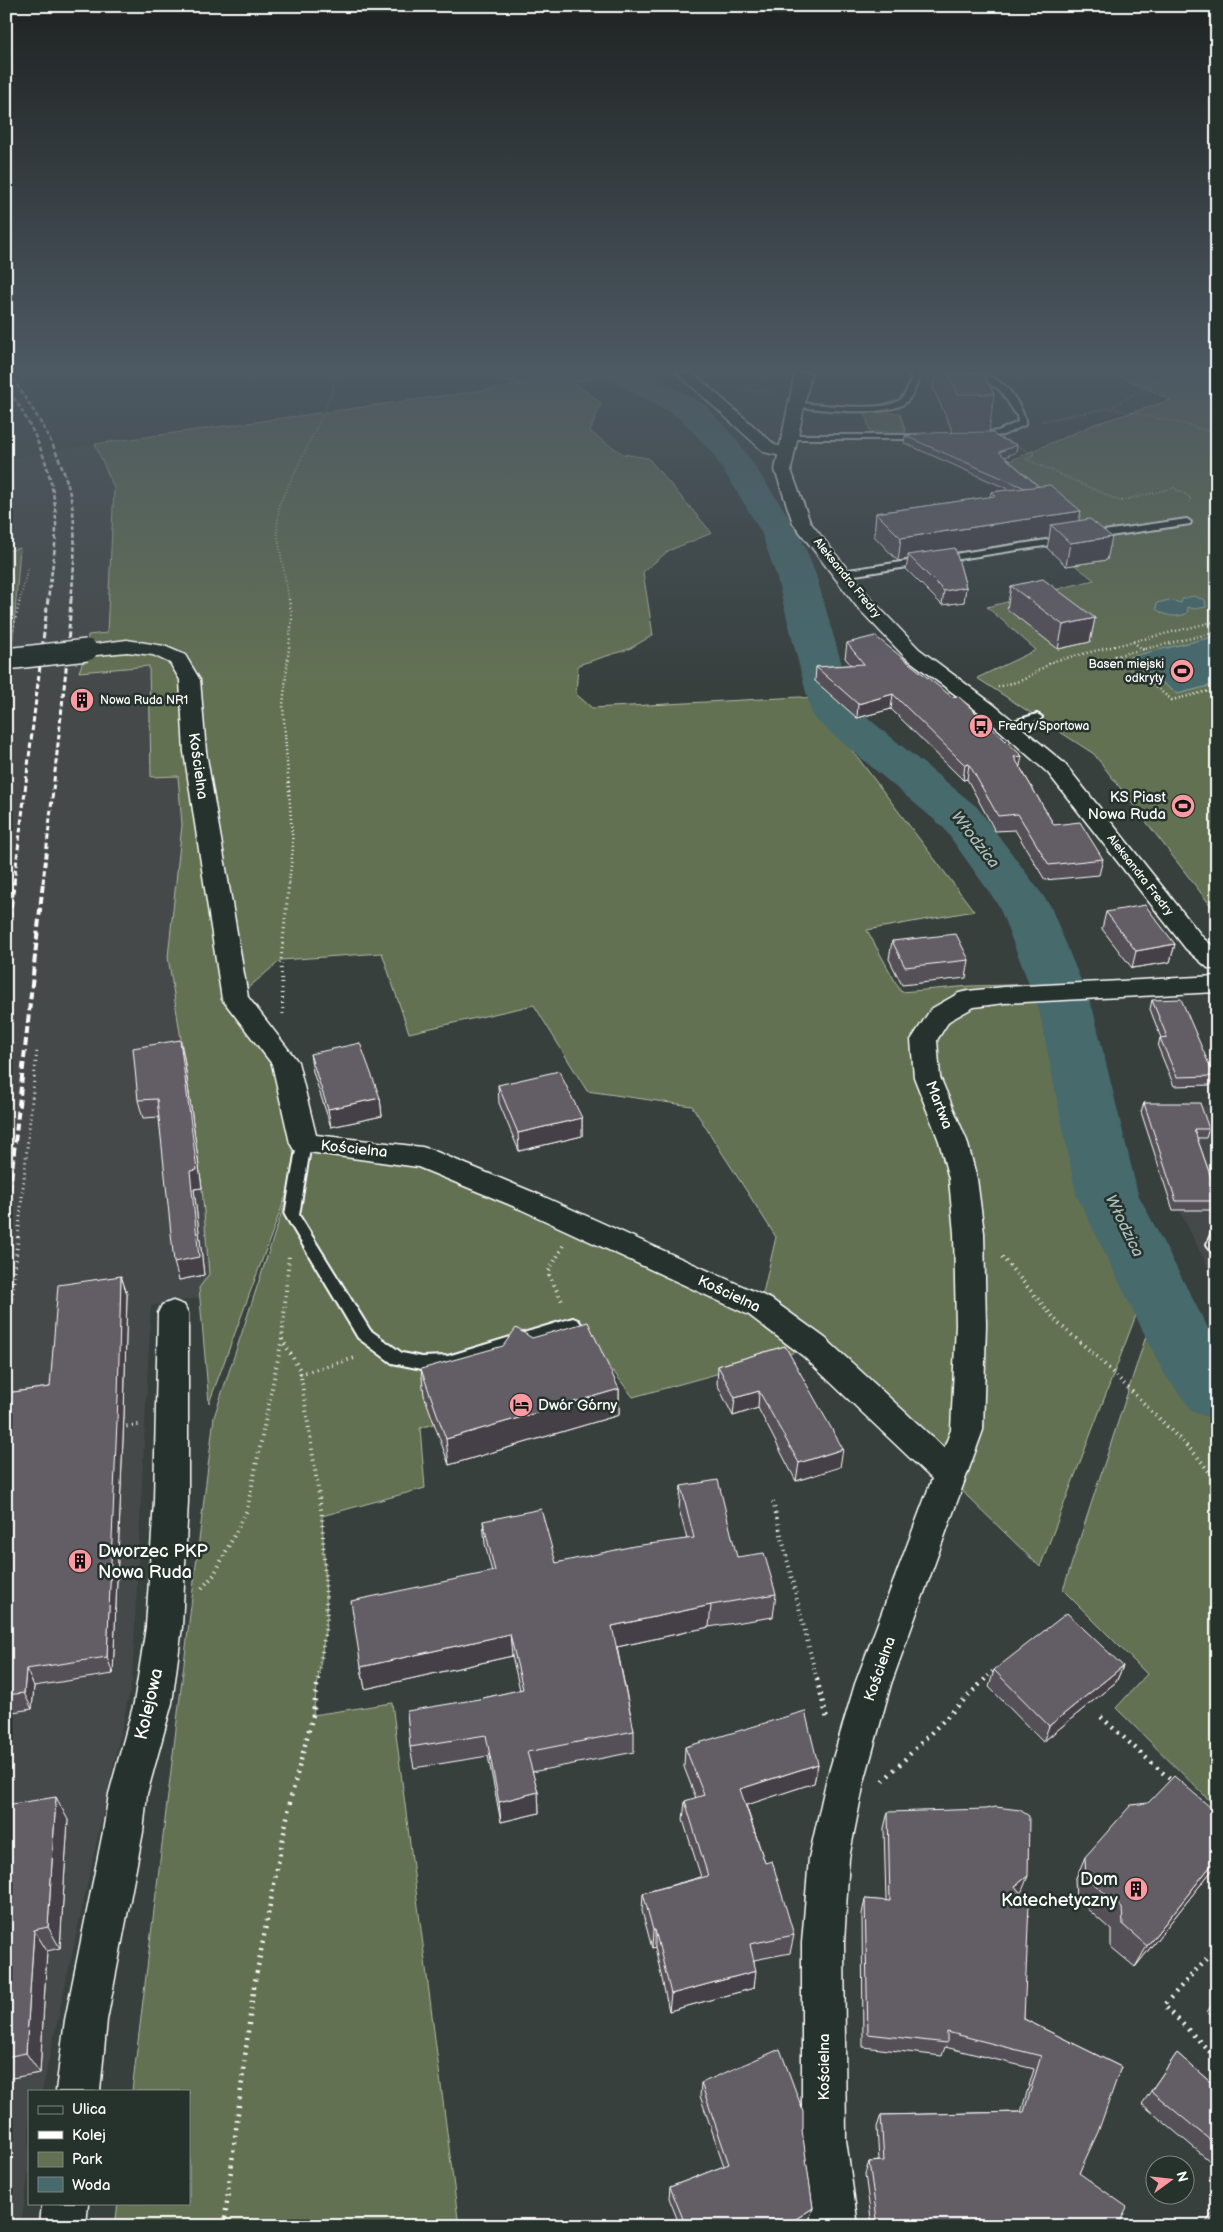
<svg xmlns="http://www.w3.org/2000/svg" width="1223" height="2232" font-family="'Balsamiq Sans',sans-serif">
<rect width="100%" height="100%" fill="#38403e"/>
<filter id="ink" filterUnits="userSpaceOnUse"><feTurbulence type="fractalNoise" baseFrequency=".02" numOctaves="2"/><feDisplacementMap in="SourceGraphic" scale="10" xChannelSelector="R" yChannelSelector="G"/><feConvolveMatrix kernelMatrix="1 2 1 2 8 2 1 2 1" color-interpolation-filters="sRGB"/></filter>
<g filter="url(#ink)">
<g fill="#45494a">
<path d="M95,444L114,488L107,634L152,662L179,732L220,1294L151,1306L132,1681L42,2091H29V2169L21,2226H6V459Z"/>
<path d="M1148,1105L1217,1106V1286L1176,1203Z"/>
</g>
<g fill="#647152" stroke="#b2b8a8" fill-rule="evenodd">
<path d="M492,373H583L593,378L574,382L601,403L590,432L623,454L648,458L712,533L668,551L643,572L653,635L629,649L578,665L576,694L592,708L800,697L814,700L974,911L867,930L901,992L970,986L1050,984L1066,1010L1107,1194L1187,1353L1217,1392V1808L1116,1708L1147,1674L1063,1590L1149,1327L1138,1310L1040,1567L967,1496L951,1476L814,1347L633,1397L613,1371L420,1428L425,1488L322,1516L327,1618L313,1715L392,1703L459,2226H115L118,2203H189V2091H132L214,1417L297,1166L209,1403L199,1288L209,1274L202,1188L184,1058L168,957L182,825L178,776L151,777L149,666L79,672L87,650L88,635L107,633L114,488L95,444L522,385L500,380ZM382,953L409,1033L534,1005L587,1091L692,1106L776,1237L760,1306L422,1157L305,1143L285,1062L235,999L281,960Z"/>
<path d="M1113,373H1217V911L1211,906L1094,754L977,678L1036,650L987,607L1094,580L1053,548L1074,534L1007,462L1095,424L1171,400Z"/>
<path d="M865,413H900L906,432H870Z"/>
<path d="M20,548L13,639L6,655V551Z"/>
</g>
<g fill="#476b6d" stroke="#91a6a7">
<path d="M1193,596L1205,600L1206,607L1195,609L1187,607L1188,611L1186,614C1175,618 1164,616 1156,609L1157,603L1169,600L1181,603L1182,599Z"/>
<path d="M1217,636V684L1177,694L1129,657Z"/>
</g>
<g fill="none" stroke-linecap="round" stroke-linejoin="round">
<path fill="#476b6d" fill-rule="evenodd" d="M605,373H645L704,404L737,440L799,532L816,575L854,707L977,807L1050,905L1093,1010L1138,1194L1211,1334L1217,1342V1420L1193,1412L1163,1372L1076,1194L1039,1010L999,906L943,827L817,721L811,712L776,575L761,532L736,490L712,453L680,418L610,380Z"/>
<g stroke="#fff" stroke-width="4">
<g id="lane">
<path d="M908,373H916L919,378C916,386 913,396 906,402C889,418 821,409 798,407L794,405L798,403C819,404 887,413 901,399C906,394 909,385 911,378Z"/>
<path d="M972,373C983,372 997,379 1005,386C1012,392 1027,416 1025,425L1003,435L973,438V434L998,431L1018,422L1017,416L1000,390Z"/>
<path d="M787,435H922L926,437L922,439H790L786,437Z"/>
<path d="M1187,519L1191,522L1190,524L1090,539L1086,536L1090,533Z"/>
<path d="M1067,537L1071,540L1070,542L842,577L837,574L842,571Z"/>
<path d="M1037,714L1042,717L1041,719L1008,729L1003,726L1004,724Z"/>
<path d="M304,1138L309,1140L311,1143L299,1215L370,1330L402,1353L422,1357L448,1356L573,1318L578,1320L581,1324L578,1328L448,1368L422,1369L392,1363L358,1338L285,1215L297,1143L299,1140Z"/>
<path d="M1217,1231V1254L1212,1253L1207,1244L1212,1232Z"/>
</g>
</g>
<g stroke="#fff" stroke-width="3">
<g id="street">
<path d="M677,373H693L775,445L791,449L793,452L791,455L785,457L764,452Z"/>
<path d="M127,640L164,646L185,655L200,680L206,752L248,997L298,1062L316,1135L422,1147L432,1150L540,1195L771,1299L825,1338L944,1448L951,1430L956,1325L954,1233L949,1179L939,1141L914,1077L911,1040L931,1009L959,993L968,991L1004,987L1217,976V992L1004,1003L974,1007L949,1021L937,1040L940,1077L967,1141L977,1179L984,1233L986,1325L983,1430L891,1684L864,1782L849,1858L844,1943L846,2140L858,2226H812L802,2140V1943L809,1858L826,1782L855,1684L932,1479L803,1356L749,1315L520,1209L418,1167L294,1150L290,1143L272,1064L222,999L184,752L180,680L170,663L153,655L127,652L87,656L80,654L77,650L80,646Z"/>
<path d="M173,1301L184,1305L188,1313V1501L182,1627L172,1703L147,1794L143,1832L107,2020L100,2091H56L65,2020L103,1832L109,1794L134,1703L146,1627L154,1501L158,1313L162,1305Z"/>
<path d="M42,2203H88L86,2226H40Z"/>
</g>
</g>
<g stroke="#fff" stroke-width="3">
<path id="secondary" d="M795,373H811L791,470L810,522L872,600L919,649L994,705L1064,763L1204,939L1217,949V970L1208,968L1186,949L1048,773L980,713L905,657L858,608L793,523L775,470Z"/>
</g>
<g stroke="#fff" stroke-width="2" stroke-dasharray="0.5 2.5" stroke-linecap="butt">
<path d="M740,390L773,392"/>
<path d="M1110,408L1157,380L1181,373"/>
<path d="M1042,421L1110,408L1188,425L1217,434"/>
<path d="M1019,447L1035,454L1026,459L1120,501L1174,488L1191,498L1189,503"/>
<path d="M1207,519L1217,517"/>
<path d="M20,600L28,567"/>
<path d="M289,600L277,532L279,505L322,416L339,373"/>
</g>
<g stroke="#fff" stroke-width="2.5" stroke-dasharray="1 3" stroke-linecap="butt">
<path d="M289,599L292,618L283,705L293,848L289,883"/>
<path d="M13,630L20,599"/>
<path d="M1217,632L1115,656L1172,700L1217,689"/>
<path d="M1133,642L1144,650"/>
<path d="M998,687L1023,680L1054,661L1217,621"/>
</g>
<g stroke="#fff" stroke-width="3" stroke-dasharray="1 4" stroke-linecap="butt">
<path d="M283,1014L281,960L289,882"/>
<path d="M18,1237L37,1050"/>
</g>
<g stroke="#fff" stroke-width="4" stroke-dasharray="1 4.5" stroke-linecap="butt">
<path d="M563,1246L548,1273L563,1303"/>
<path d="M1002,1257L1059,1324L1095,1355L1197,1456L1217,1482"/>
<path d="M282,1339L300,1370L322,1516L327,1618L318,1680"/>
<path d="M6,1353L18,1236"/>
<path d="M300,1374L355,1358"/>
<path d="M121,1427L139,1425"/>
<path d="M773,1502L817,1680"/>
<path d="M202,1588L214,1575L247,1510L282,1339L289,1256"/>
<path d="M984,1680L995,1669"/>
</g>
<g stroke="#fff" stroke-width="4.5" stroke-dasharray="2 5.5" stroke-linecap="butt">
<path d="M817,1679L827,1719"/>
<path d="M1101,1717L1173,1782"/>
<path d="M883,1781L985,1679"/>
<path d="M1217,1947L1164,2005L1217,2059"/>
<path d="M224,2226L253,1992L291,1797L313,1715L318,1679"/>
</g>
<use href="#lane" fill="#26332d" fill-rule="evenodd"/>
<use href="#street" fill="#26332d" fill-rule="evenodd"/>
<use href="#secondary" fill="#26332d" fill-rule="evenodd"/>
<g stroke="#fff" stroke-width="2.5" stroke-dasharray="4.5 2.5" stroke-linecap="butt">
<path d="M9,373C37,415 67,459 73,512C76,541 74,571 71,600"/>
<path d="M6,386C35,428 55,472 56,524C56,549 51,575 48,600"/>
</g>
<g stroke="#fff" stroke-width="3" stroke-dasharray="5.5 3" stroke-linecap="butt">
<path d="M14,883L48,599"/>
<path d="M43,883L67,660L71,599"/>
</g>
<g stroke="#fff" stroke-width="4" stroke-dasharray="8 4" stroke-linecap="butt">
<path d="M6,944L14,882"/>
<path d="M6,1226L43,882"/>
</g>
<g stroke="#fff" stroke-width="24" stroke-linecap="butt">
<path id="street-bridge" d="M6,659L87,650"/>
</g>
<use href="#street-bridge" stroke="#26332d" stroke-width="21"/>
</g>
<g fill="#555058" stroke="#fff">
<path d="M935,373H983L994,394L989,432L995,436L1017,445L1016,452L1005,457L1079,521L1107,560L1066,566L1047,548L1049,538L956,552L966,587L964,602L942,605L906,569L908,559L898,561L874,536L876,513L990,497L991,492L1010,490L904,443L905,436L953,432L933,388Z"/>
<path d="M1011,586L1095,618L1090,642L1058,649L1007,609Z"/>
<path d="M847,643L1020,767L1054,825L1103,859L1099,875L1045,880L1015,830L995,831L967,779L963,780L891,709L857,718L815,681L816,667L851,665L845,658Z"/>
<path d="M1106,912L1175,944L1170,962L1132,968L1102,929Z"/>
<path d="M892,941L969,960L966,978L902,985L889,959Z"/>
<path d="M1152,1000L1214,1076L1211,1085L1174,1086L1158,1047L1160,1038H1161L1150,1009Z"/>
<path d="M310,1054L380,1098L382,1116L331,1127L313,1072Z"/>
<path d="M184,1058L202,1188L194,1189L204,1275L179,1280L159,1117L143,1118L138,1100Z"/>
<path d="M498,1085L582,1118V1136L519,1151L499,1103Z"/>
<path d="M1144,1103L1209,1129L1206,1138H1197L1217,1195V1207L1216,1210H1173L1141,1112Z"/>
<path d="M121,1276L127,1294L124,1415L113,1674L34,1686L32,1709L6,1713V1393L50,1387Z"/>
<path d="M785,1346L840,1467L796,1481L758,1408L733,1416L717,1384L718,1366Z"/>
<path d="M421,1369L619,1389V1415L449,1465L424,1395Z"/>
<path d="M681,1486L737,1557L776,1594L773,1617L709,1627L617,1647L634,1731V1752L532,1772L538,1792L539,1813L501,1822L488,1756L414,1768L410,1747L479,1699L520,1690L512,1656L365,1689L361,1667L492,1572L485,1544L483,1521L556,1563L687,1539L679,1509Z"/>
<path d="M1123,1666L1116,1682L1043,1742L989,1687L994,1670Z"/>
<path d="M685,1747L818,1764L814,1783L746,1805L765,1863L794,1935L790,1953L754,1960V1988L669,2011L655,1947L652,1948L642,1911L643,1893L701,1877L683,1820L685,1801L696,1798L684,1767Z"/>
<path d="M6,1805L68,1820L60,1948L47,1951L40,2073L6,2079Z"/>
<path d="M888,1812L1022,1891L1020,1892L1024,2019L1121,2067L1079,2173L1118,2226H872L865,2174L869,2162L879,2161L877,2127L881,2115L1021,2112L1034,2069L945,2047L942,2056L863,2047L862,1914L865,1899L886,1901L884,1828Z"/>
<path d="M1085,1857L1217,1864L1135,1967L1111,1947V1930L1076,1899L1075,1880Z"/>
<path d="M1217,1968V1976L1213,1973Z"/>
<path d="M1217,1997V2021L1207,2012Z"/>
<path d="M1177,2053L1217,2088V2167L1142,2104Z"/>
<path d="M701,2083L802,2134L813,2208L809,2220L800,2226H680L669,2198L670,2187L724,2166L700,2096Z"/>
<path d="M1217,2206V2226H1204Z"/>
</g>
<g fill="#454147" stroke="#fff">
<path d="M1017,445L1016,452L998,460L999,452Z"/>
<path d="M1081,511L1076,534L1051,525L1049,538L912,559L908,555V559L898,561L901,538Z"/>
<path d="M1112,537L1107,560L1066,566L1070,543Z"/>
<path d="M966,587L964,602L942,605L944,591Z"/>
<path d="M1095,618L1090,642L1058,649L1063,625Z"/>
<path d="M893,694L891,709L857,718L858,704Z"/>
<path d="M1022,756L1019,771L1014,757Z"/>
<path d="M969,764L967,779L963,780L965,765Z"/>
<path d="M1175,944L1170,962L1132,968L1136,951Z"/>
<path d="M180,1040L184,1058L202,1188L194,1189L204,1275L179,1280L174,1262Z"/>
<path d="M380,1098L382,1116L331,1127L328,1109Z"/>
<path d="M582,1118V1136L519,1151L518,1133Z"/>
<path d="M121,1276L127,1294L124,1415L113,1674L107,1657Z"/>
<path d="M619,1389V1415L449,1465L446,1439Z"/>
<path d="M759,1391L758,1408L733,1416L735,1398Z"/>
<path d="M843,1449L840,1467L796,1481L799,1463Z"/>
<path d="M711,1605L709,1627L612,1648V1626Z"/>
<path d="M510,1634L512,1656L365,1689L361,1667Z"/>
<path d="M1123,1666L1116,1682L1043,1742L1049,1726Z"/>
<path d="M26,1669L34,1686L32,1709L24,1693Z"/>
<path d="M818,1764L814,1783L738,1808L740,1789Z"/>
<path d="M538,1792L539,1813L501,1822L499,1802Z"/>
<path d="M56,1797L68,1820L60,1948L48,1927Z"/>
<path d="M1217,1858V1864L1135,1967L1147,1946Z"/>
<path d="M1028,1876L1022,1891L1009,1901L1015,1886Z"/>
<path d="M34,1930L47,1951L40,2073L26,2053Z"/>
<path d="M653,1930H655V1947L652,1948Z"/>
<path d="M756,1971L754,1988L669,2011L671,1994Z"/>
<path d="M813,2208L809,2220L800,2226H785Z"/>
</g>
<g fill="#635d66" stroke="#fff">
<path d="M948,373H983L994,394H958Z"/>
<path d="M993,432L995,436L1017,445L999,452L1039,487L1025,488L905,436L924,433Z"/>
<path d="M1050,485L1081,511L901,538L876,513L995,496L991,492Z"/>
<path d="M1090,519L1112,537L1070,543L1051,525Z"/>
<path d="M955,548L966,587L944,591L908,555Z"/>
<path d="M1043,579L1095,618L1063,625L1011,586Z"/>
<path d="M875,636L952,697L958,696L1022,756L1014,757L1054,825L1080,822L1103,859L1049,865L1018,814L998,816L969,764L965,765L893,694L858,704L816,667L864,664L847,643Z"/>
<path d="M1145,905L1175,944L1136,951L1106,912Z"/>
<path d="M956,934L969,960L905,967L892,941Z"/>
<path d="M1181,999L1214,1076L1177,1077L1160,1038L1167,1037L1152,1000Z"/>
<path d="M180,1040L197,1170L190,1171L199,1257L174,1262L157,1099L138,1100L133,1048Z"/>
<path d="M360,1043L380,1098L328,1109L310,1054Z"/>
<path d="M559,1071L582,1118L518,1133L498,1085Z"/>
<path d="M1144,1103H1200L1209,1129H1194L1217,1195V1201H1176Z"/>
<path d="M121,1276L118,1397L107,1657L26,1669L24,1693L6,1695V1393L50,1387L58,1285Z"/>
<path d="M588,1322L619,1389L446,1439L421,1369L503,1346L516,1328L532,1338Z"/>
<path d="M785,1346L843,1449L799,1463L759,1391L735,1398L718,1366Z"/>
<path d="M718,1480L737,1557L764,1553L776,1594L711,1605L612,1626L634,1731L527,1752L538,1792L499,1802L486,1735L410,1747L407,1711L479,1699L523,1689L510,1634L361,1667L351,1601L495,1571L483,1521L541,1509L556,1563L634,1546L694,1538L681,1486Z"/>
<path d="M1067,1613L1123,1666L1049,1726L994,1670Z"/>
<path d="M805,1711L818,1764L740,1789L765,1863L772,1861L794,1935L750,1944L756,1971L671,1994L655,1930H653L643,1893L708,1876L685,1801L704,1795L685,1747Z"/>
<path d="M1174,1776L1217,1813V1858L1147,1946L1123,1925L1122,1908L1086,1877L1085,1857L1131,1805L1148,1803Z"/>
<path d="M56,1797L48,1927L34,1930L26,2053L6,2057V1805Z"/>
<path d="M996,1807L1020,1810L1029,1816L1028,1876L1015,1886L1029,1904L1024,2019L1121,2067L1098,2132L1079,2173L1127,2207L1118,2226H878L869,2162L884,2161L881,2115L1024,2112L1041,2056L947,2032V2043L868,2034L865,1899L890,1901L888,1812L985,1809Z"/>
<path d="M780,2049L803,2111V2129L802,2130L813,2208L785,2226H686L670,2187L729,2164L701,2083Z"/>
<path d="M1177,2053L1217,2088V2146L1151,2091Z"/>
<path d="M1217,2211V2226H1207Z"/>
<path d="M597,2219L600,2226H584Z"/>
</g>
</g>
<linearGradient id="sky" x2="0" y2="1"><stop stop-color="#1f2322"/><stop offset="0.54" stop-color="#4d5963"/><stop offset="1" stop-color="#4d5963" stop-opacity="0"/></linearGradient>
<rect width="1223" height="685" fill="url(#sky)"/>
<defs>
<g id="stadium-disc" transform="scale(1.25)"><circle r="9.5" fill="#ff9aa2" stroke="#26332d"/><path d="M0-5a6.5 5 0 1 0 0 10a6.5 5 0 1 0 0-10ZM-3.5-1.8h7v3.6h-7Z" fill="#111"/></g>
<g id="building-disc" transform="scale(1.25)"><circle r="9.5" fill="#ff9aa2" stroke="#26332d"/><path d="M-4-6H4V6H1V3H-1V6H-4ZM-2.5-4.3h1.7v1.8h-1.7ZM.8-4.3h1.7v1.8H.8ZM-2.5-1h1.7V.8h-1.7ZM.8-1h1.7V.8H.8Z" fill="#111"/></g>
<g id="bus-disc" transform="scale(1.25)"><circle r="9.5" fill="#ff9aa2" stroke="#26332d"/><path d="M-5-6H5V4H4V6H2V4H-2V6H-4V4H-5ZM-3.5-4V0h7V-4ZM-3.5 1.2v1.5H-2V1.2ZM2 1.2v1.5H3.5V1.2Z" fill="#111"/></g>
<g id="hotel-disc" transform="scale(1.25)"><circle r="9.5" fill="#ff9aa2" stroke="#26332d"/><path d="M-6-4.5h1.5V1H6V5H4.5V3h-9V5H-6ZM-4 0a1.8 1.8 0 1 1 3.6 0ZM.5 0V-2.5h3Q6-2.5 6 0Z" fill="#111"/></g>
</defs>
<g fill-rule="evenodd">
<use href="#stadium-disc" x="1182" y="671"/>
<use href="#building-disc" x="82" y="700"/>
<use href="#bus-disc" x="981" y="726"/>
<use href="#stadium-disc" x="1183" y="806"/>
<use href="#hotel-disc" x="521" y="1405"/>
<use href="#building-disc" x="80" y="1561"/>
<use href="#building-disc" x="1136" y="1889"/>
</g>
<g text-anchor="middle" dominant-baseline="central" stroke-width="5" stroke-linejoin="round" paint-order="stroke">
<g font-size="12" fill="#fff" stroke="#26332d">
<text transform="translate(847 578) rotate(51)">Aleksandra Fredry</text>
<text transform="translate(1140 875) rotate(52)">Aleksandra Fredry</text>
</g>
<g font-size="12" fill="#fff" stroke="#26332d" text-anchor="start">
<text x="1164" y="664" text-anchor="end">Basen miejski<tspan x="1164" dy="14">odkryty</tspan></text>
<text x="100" y="700">Nowa Ruda NR1</text>
<text x="998" y="726">Fredry/Sportowa</text>
</g>
<g font-size="15" fill="#fff" stroke="#26332d">
<text transform="translate(198 766) rotate(82)">Kościelna</text>
<text transform="translate(939 1105) rotate(69)">Martwa</text>
<text transform="translate(354 1149) rotate(6)">Kościelna</text>
<text transform="translate(729 1294) rotate(25)">Kościelna</text>
<text transform="translate(880 1669) rotate(-71)">Kościelna</text>
<text transform="translate(824 2067) rotate(-90)">Kościelna</text>
</g>
<g font-size="15" fill="#fff" stroke="#26332d" text-anchor="end">
<text x="1166" y="797">KS Piast<tspan x="1166" dy="17">Nowa Ruda</tspan></text>
<text x="538" y="1405" text-anchor="start">Dwór Górny</text>
</g>
<g font-size="16" font-style="italic" fill="#acbcbd" stroke="#26332d">
<text transform="translate(975 840) rotate(52)">Włodzica</text>
<text transform="translate(1124 1226) rotate(64)">Włodzica</text>
</g>
<g font-size="18" fill="#fff" stroke="#26332d" text-anchor="start">
<text x="98" y="1551">Dworzec PKP<tspan x="98" dy="21">Nowa Ruda</tspan></text>
<text x="1118" y="1879" text-anchor="end">Dom<tspan x="1118" dy="21">Katechetyczny</tspan></text>
</g>
<g font-size="18" fill="#fff" stroke="#26332d">
<text transform="translate(149 1704) rotate(-77)">Kolejowa</text>
</g>
</g>
<rect width="1223" height="2232" fill="none" stroke="#26332d" stroke-width="25"/>
<rect x="12" y="12" width="1198" height="2207" fill="none" stroke="#fff" stroke-width="2" filter="url(#ink)"/>
<rect x="28" y="2090" width="162" height="115" fill="#26332d" stroke="#7d8581"/>
<rect x="38" y="2106" width="25" height="8" fill="#26332d" stroke="#7d8581"/>
<text x="72" y="2114" font-size="15" fill="#ffffff">Ulica</text>
<rect x="38" y="2131" width="25" height="8" fill="#ffffff" stroke="#7d8581"/>
<text x="72" y="2140" font-size="15" fill="#ffffff">Kolej</text>
<rect x="38" y="2152" width="25" height="15" fill="#647152" stroke="#7d8581"/>
<text x="72" y="2164" font-size="15" fill="#ffffff">Park</text>
<rect x="38" y="2177" width="25" height="15" fill="#476b6d" stroke="#7d8581"/>
<text x="72" y="2190" font-size="15" fill="#ffffff">Woda</text>
<g transform="translate(1170 2180) rotate(75)"><circle r="24" fill="#26332d" stroke="#7d8581"/>
<path d="M0-4L9 19L0 12L-9 19Z" fill="#ff9aa2"/>
<text y="-8" font-size="14" font-weight="bold" text-anchor="middle" fill="#ffffff">N</text>
</g>
</svg>
